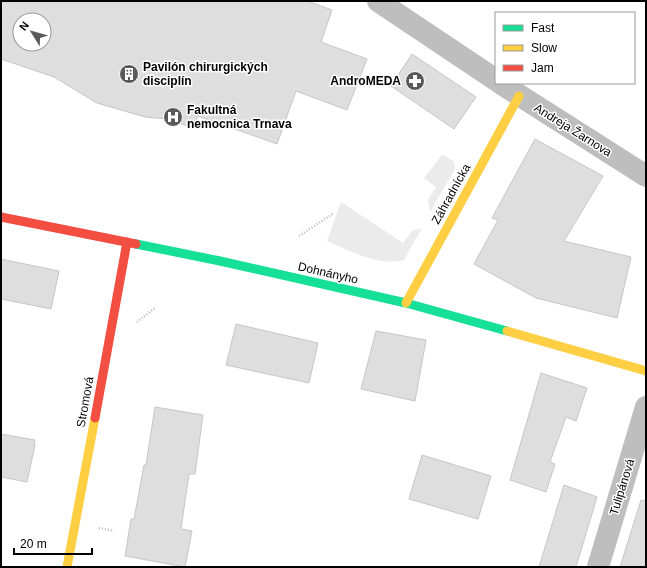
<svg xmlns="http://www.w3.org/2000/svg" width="647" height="568" font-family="Helvetica,sans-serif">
<rect width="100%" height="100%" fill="#fff"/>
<g fill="#ebebeb">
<path d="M442,155C449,158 456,160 455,169L430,212L428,200L436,187L424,178Z"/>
<path d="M341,202L403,243L412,231L422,228L404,260C378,267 351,251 327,241Z"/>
</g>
<g fill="#dedede" stroke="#c6c6c6" fill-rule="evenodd">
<path d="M1,1H307L332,10L321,42L367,59L347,110L296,91L277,144L198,116L193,128L167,119L145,117L97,103L54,77L1,59ZM20,20H44V44H20Z"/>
<path d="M412,54L476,97L454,129L391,86Z"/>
<path d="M535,139L603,176L564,241L631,257L617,318L536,298L474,264L498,220L492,218Z"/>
<path d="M1,259L59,271L51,309L1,299Z"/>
<path d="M236,324L318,343L309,383L226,365Z"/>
<path d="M376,331L426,340L415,401L361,389Z"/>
<path d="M541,373L587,388L576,421L566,417L550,462L555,464L546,492L510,480Z"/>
<path d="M155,407L203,415L195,474H189L181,529L192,531L185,567L125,556L131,519H134L144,465H146Z"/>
<path d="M1,434L35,440L34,445H35L27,482L1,477Z"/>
<path d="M422,455L491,476L478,519L409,499Z"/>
<path d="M564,485L597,497L576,567H539Z"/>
<path d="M641,500L646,501V567H620Z"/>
</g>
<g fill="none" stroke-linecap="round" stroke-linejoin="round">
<g stroke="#b9b9b9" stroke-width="2.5" stroke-dasharray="1 2" stroke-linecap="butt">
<path d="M299,236L334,213"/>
<path d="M137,322L156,307"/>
<path d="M99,528L114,531"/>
</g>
<g stroke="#bebebe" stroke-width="22">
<path d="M378,1L496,80"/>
<path d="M500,83L646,176"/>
<path d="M598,567L646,407"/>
</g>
<path stroke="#16e098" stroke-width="9" d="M136,244L220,261L406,303L507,331"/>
<g stroke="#ffcf43" stroke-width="9">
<path d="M406,303L519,96"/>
<path d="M507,331L646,371"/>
<path d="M67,567L95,418"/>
</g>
<g stroke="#f24e42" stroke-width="9">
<path d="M1,217L136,244"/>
<path d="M95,418L127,242"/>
</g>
</g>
<defs>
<g id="building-disc" transform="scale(1)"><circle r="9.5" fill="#595959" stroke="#fff"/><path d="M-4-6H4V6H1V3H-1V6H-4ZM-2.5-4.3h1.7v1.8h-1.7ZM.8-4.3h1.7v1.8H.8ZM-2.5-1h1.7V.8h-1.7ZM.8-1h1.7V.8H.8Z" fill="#fff"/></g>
<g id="pharmacy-disc" transform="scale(1)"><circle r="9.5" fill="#595959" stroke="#fff"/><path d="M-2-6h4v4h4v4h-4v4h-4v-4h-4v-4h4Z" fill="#fff"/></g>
<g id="hospital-disc" transform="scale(1)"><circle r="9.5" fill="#595959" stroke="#fff"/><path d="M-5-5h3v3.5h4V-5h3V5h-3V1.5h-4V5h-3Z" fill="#fff"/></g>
</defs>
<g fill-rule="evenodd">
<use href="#building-disc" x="129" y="74"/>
<use href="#pharmacy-disc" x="415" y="81"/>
<use href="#hospital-disc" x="173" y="117"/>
</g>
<g text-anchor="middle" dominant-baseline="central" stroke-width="3" stroke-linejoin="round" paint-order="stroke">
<g font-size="12" font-weight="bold" fill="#000" stroke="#fff" text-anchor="start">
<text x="143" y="67">Pavilón chirurgických<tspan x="143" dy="14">disciplín</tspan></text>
<text x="401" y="81" text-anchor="end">AndroMEDA</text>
<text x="187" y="110">Fakultná<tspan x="187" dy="14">nemocnica Trnava</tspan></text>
</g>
<g font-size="12" fill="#000" stroke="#fff">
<text transform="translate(573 130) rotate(32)">Andreja Žarnova</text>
<text transform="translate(451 194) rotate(-61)">Záhradnícka</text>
<text transform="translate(328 273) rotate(13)">Dohnányho</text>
<text transform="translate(85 402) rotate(-80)">Stromová</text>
<text transform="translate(622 487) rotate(-73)">Tulipánová</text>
</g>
</g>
<rect width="647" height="568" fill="none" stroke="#000000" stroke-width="4"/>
<rect x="495" y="12" width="140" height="72" fill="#ffffff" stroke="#999999"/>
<rect x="503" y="25" width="20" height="6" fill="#16e098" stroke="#999999"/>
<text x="531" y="32" font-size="12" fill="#000000">Fast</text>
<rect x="503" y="45" width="20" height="6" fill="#ffcf43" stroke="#999999"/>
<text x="531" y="52" font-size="12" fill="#000000">Slow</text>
<rect x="503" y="65" width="20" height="6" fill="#f24e42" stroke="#999999"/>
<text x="531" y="72" font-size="12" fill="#000000">Jam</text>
<g transform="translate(32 32) rotate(307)"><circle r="19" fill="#ffffff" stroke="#999999"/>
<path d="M0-3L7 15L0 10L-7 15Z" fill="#595959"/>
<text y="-6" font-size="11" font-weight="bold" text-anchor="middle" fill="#000000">N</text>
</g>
<path d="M14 548v6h78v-6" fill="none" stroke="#000000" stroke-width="2"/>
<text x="20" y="548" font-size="12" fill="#000000" stroke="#ffffff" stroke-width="3" paint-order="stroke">20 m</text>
</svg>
